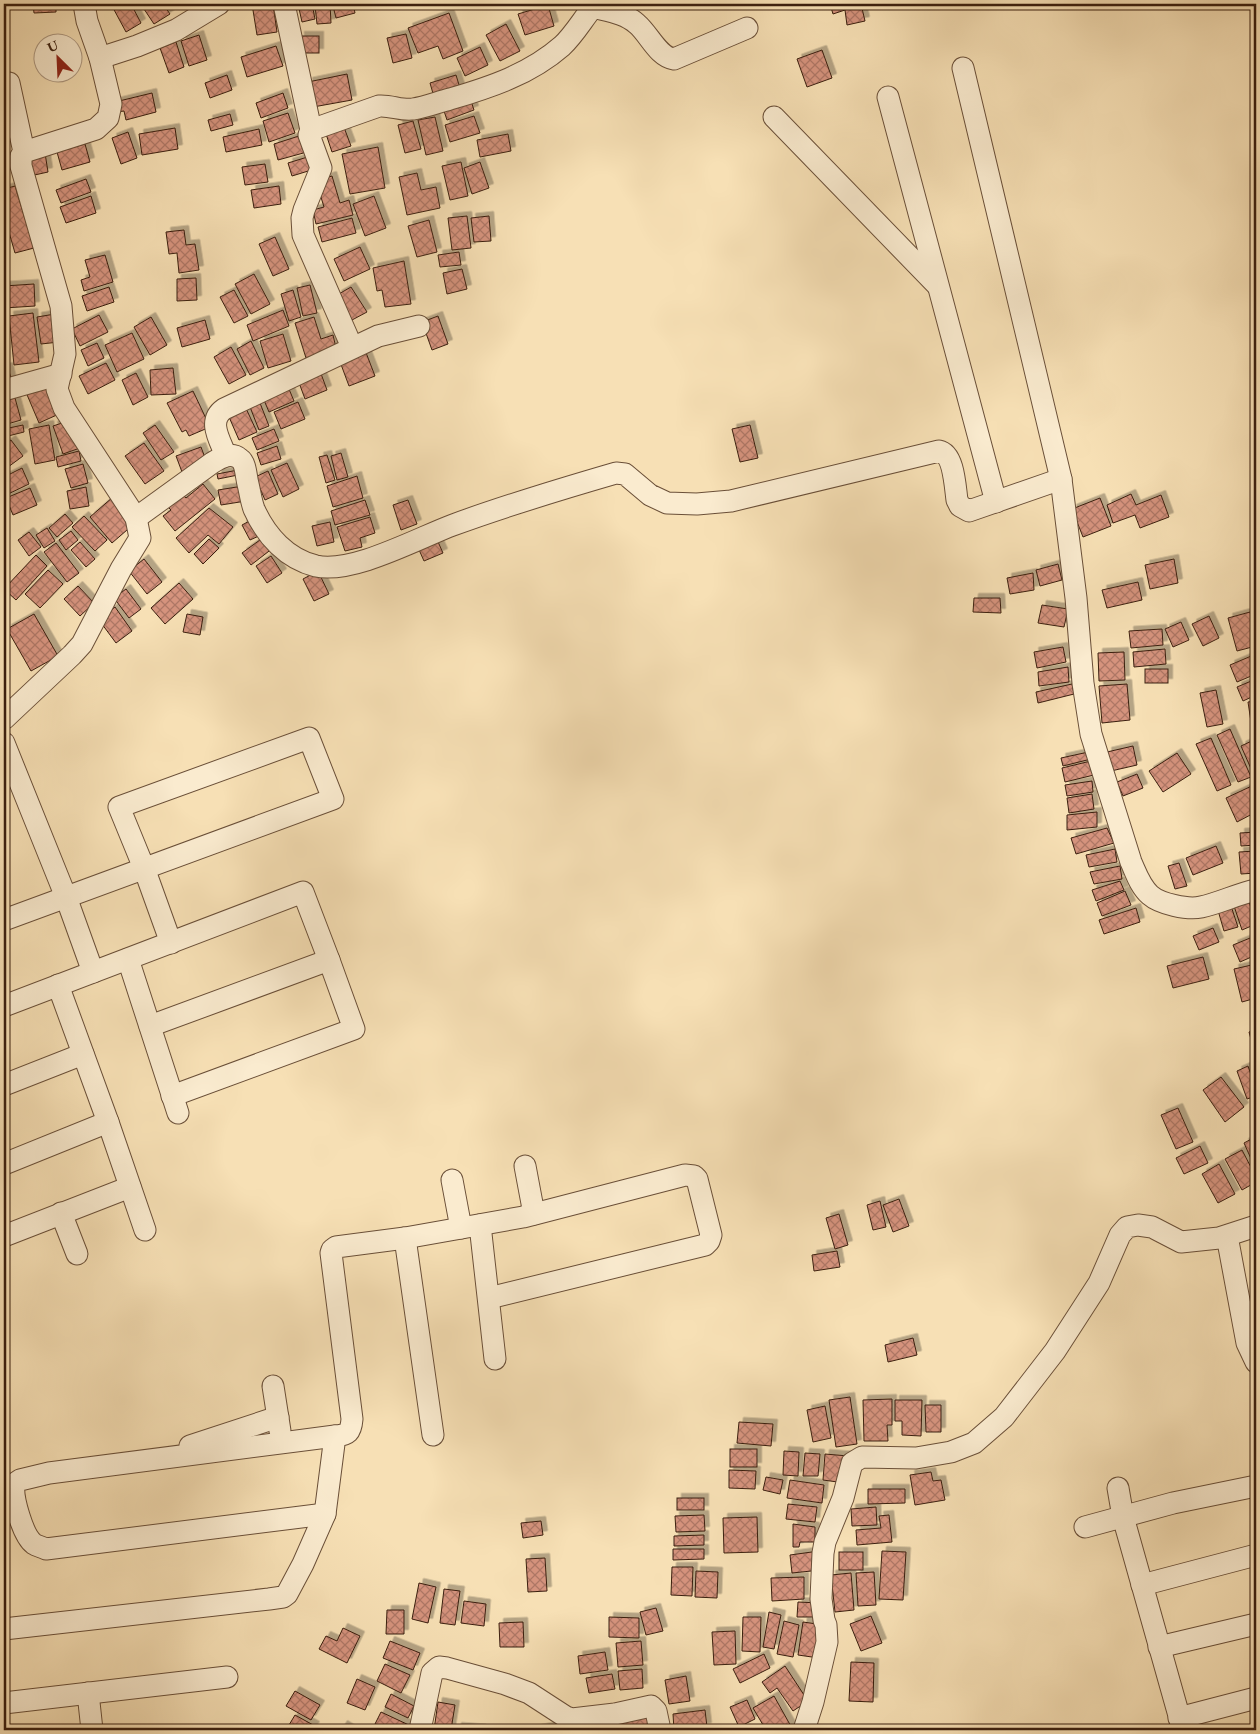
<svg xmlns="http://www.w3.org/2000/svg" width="1260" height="1734" font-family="'EB Garamond',serif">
<defs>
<pattern id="building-cross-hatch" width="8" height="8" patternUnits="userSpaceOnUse" patternTransform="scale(1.25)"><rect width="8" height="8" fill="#d5937d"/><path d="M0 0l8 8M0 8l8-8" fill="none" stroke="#ae7765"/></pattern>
<filter id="shadow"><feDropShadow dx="4.5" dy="-4.5" stdDeviation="0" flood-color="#0004"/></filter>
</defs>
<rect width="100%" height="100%" fill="#f7e0b5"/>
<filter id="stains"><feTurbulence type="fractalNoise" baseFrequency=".004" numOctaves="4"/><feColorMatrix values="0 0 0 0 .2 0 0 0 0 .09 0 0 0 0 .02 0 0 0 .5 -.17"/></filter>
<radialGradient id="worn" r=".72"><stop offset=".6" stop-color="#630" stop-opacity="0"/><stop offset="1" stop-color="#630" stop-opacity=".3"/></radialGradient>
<g fill="url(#building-cross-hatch)" stroke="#3b1f0f" filter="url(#shadow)">
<path d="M33,4H56V12L34,13Z"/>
<path d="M117,4H131L141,23L126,32L112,6Z"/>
<path d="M152,4H163L170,14L154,24L144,9Z"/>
<path d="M252,4H273L277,32L257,35Z"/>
<path d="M298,4H312L315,19L302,22Z"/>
<path d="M330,4L331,23L317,24L315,5Z"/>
<path d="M343,4H353L355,13L336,18L333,6Z"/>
<path d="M830,4H861L865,21L847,25L845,10L833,14Z"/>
<path d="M548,5L554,26L525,35L518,14Z"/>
<path d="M449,13L463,51L443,59L438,46L418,53L408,28Z"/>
<path d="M506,24L520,51L500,61L486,35Z"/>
<path d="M406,34L412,58L393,63L387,38Z"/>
<path d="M199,35L207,60L189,66L181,41Z"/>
<rect x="300" y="36" width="19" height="17"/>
<path d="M176,42L184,67L169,73L160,48Z"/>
<path d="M276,46L283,66L247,77L241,57Z"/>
<path d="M480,47L488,65L465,76L457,58Z"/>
<path d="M822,50L832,78L807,87L797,59Z"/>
<path d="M347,74L352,100L313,107L308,82Z"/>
<path d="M227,75L232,90L210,98L205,83Z"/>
<path d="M456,75L460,88L434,97L430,83Z"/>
<path d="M152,93L156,112L126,120L124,111L116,112L115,102Z"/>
<path d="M283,93L288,108L261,118L256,103Z"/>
<path d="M470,98L474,110L447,120L443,108Z"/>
<path d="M288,113L295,133L269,142L263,121Z"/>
<path d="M230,114L233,125L211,131L208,120Z"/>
<path d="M474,116L480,133L450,142L445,125Z"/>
<path d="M435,117L443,151L426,155L418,120Z"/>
<path d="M413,121L421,149L405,153L398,125Z"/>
<path d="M342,122L351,146L332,152L324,128Z"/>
<path d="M175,128L178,149L142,155L139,134Z"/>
<path d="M259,129L262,145L226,152L223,137Z"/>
<path d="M128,132L137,158L121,164L112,138Z"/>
<path d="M508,134L511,151L480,157L477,140Z"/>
<path d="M302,135L307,152L278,160L274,144Z"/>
<path d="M85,144L90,162L62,170L57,152Z"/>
<path d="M378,147L385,188L350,194L342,154Z"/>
<path d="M45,153L48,172L30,176L26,157Z"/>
<path d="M314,155L318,168L292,176L288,163Z"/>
<path d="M461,162L468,196L450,200L442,166Z"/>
<path d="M480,162L489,188L472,194L464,168Z"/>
<path d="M265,164L268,182L245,185L242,167Z"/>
<path d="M417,173L421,190L436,187L440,208L407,215L399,177Z"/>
<path d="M332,176L340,203L349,200L353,215L316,224L313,210L324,207L316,181Z"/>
<path d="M86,179L91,192L61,203L56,190Z"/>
<path d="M15,186L34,248L15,253L4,215V189Z"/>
<path d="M279,186L281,204L254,208L251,190Z"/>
<path d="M91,196L96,213L66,223L60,207Z"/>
<path d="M374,196L386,228L365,236L353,204Z"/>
<path d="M467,216L471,248L452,250L448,218Z"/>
<path d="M489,216L491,241L474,242L471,218Z"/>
<path d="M352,218L356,233L322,242L318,227Z"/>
<path d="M429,220L437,252L417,257L408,226Z"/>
<path d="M184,230L186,245L195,244L199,270L179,273L177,253L169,254L166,232Z"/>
<path d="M275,237L289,269L273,276L259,244Z"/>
<path d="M360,247L370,269L344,281L334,259Z"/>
<path d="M459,252L461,265L440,267L438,255Z"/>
<path d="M105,255L113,282L84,291L81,280L90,277L85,260Z"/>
<path d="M404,261L411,304L385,307L382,290L377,291L373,268Z"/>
<path d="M462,269L467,289L447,294L443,273Z"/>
<path d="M254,274L270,304L251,314L235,284Z"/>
<path d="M196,278L197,300L177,301V279Z"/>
<path d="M34,284L35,306L4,308V286Z"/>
<path d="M310,285L317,313L303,316L297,288Z"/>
<path d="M109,287L114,302L87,311L82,296Z"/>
<path d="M351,287L367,312L352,320L337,295Z"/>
<path d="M234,290L248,316L234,323L220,297Z"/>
<path d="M293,290L301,317L289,321L281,294Z"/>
<path d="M283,310L289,326L253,341L247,325Z"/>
<path d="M33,313L39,362L14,365L9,316Z"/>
<path d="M55,314L59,342L41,344L37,317Z"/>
<path d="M99,315L108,332L80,346L72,329Z"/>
<path d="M438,316L448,344L432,350L422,322Z"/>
<path d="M151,317L167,345L150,355L134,327Z"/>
<path d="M314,317L321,339L333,335L336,348L306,358L295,323Z"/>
<path d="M205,320L210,339L182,347L177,328Z"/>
<path d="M132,333L144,359L117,372L105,345Z"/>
<path d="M283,334L291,361L268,368L260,341Z"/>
<path d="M251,341L264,368L250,375L237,349Z"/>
<path d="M97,343L104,358L88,366L81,350Z"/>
<path d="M231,347L246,375L229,384L214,357Z"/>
<path d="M365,350L375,376L349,386L339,359Z"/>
<path d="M106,363L115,380L88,394L79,376Z"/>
<path d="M8,367L12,383L4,385V368Z"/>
<path d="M173,368L176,394L151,395L150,370Z"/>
<path d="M320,371L327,390L305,399L298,380Z"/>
<path d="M136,373L148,397L133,405L122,380Z"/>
<path d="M46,382L59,414L39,423L25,390Z"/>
<path d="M286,382L294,401L269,412L261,393Z"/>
<path d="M193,391L210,427L189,436L186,430L182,432L167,403Z"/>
<path d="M15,398L21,420L4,425V401Z"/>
<path d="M243,402L257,432L239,440L226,410Z"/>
<path d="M298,402L305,419L281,429L274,412Z"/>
<path d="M260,403L269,426L259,430L250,407Z"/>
<path d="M71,420L80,448L63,454L53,426Z"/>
<path d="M23,425L24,432L4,437V429Z"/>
<path d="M49,425L55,460L35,464L29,429Z"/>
<path d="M155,425L174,452L161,460L143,433Z"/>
<path d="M750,425L758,458L740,462L732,429Z"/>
<path d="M274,429L279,441L257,450L252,438Z"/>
<path d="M11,440L23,456L4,470V445Z"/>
<path d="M144,443L164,471L145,484L125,456Z"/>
<path d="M277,446L281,459L261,465L257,453Z"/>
<path d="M201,447L207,463L182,472L176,456Z"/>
<path d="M79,451L81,461L58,467L56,457Z"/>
<path d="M341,453L348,477L337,480L331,456Z"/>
<path d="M327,455L335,480L326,483L319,457Z"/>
<path d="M287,463L299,489L283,497L271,470Z"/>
<path d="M83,464L88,483L71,488L65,469Z"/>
<path d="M22,468L29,484L4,496V477Z"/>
<path d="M238,470V475L218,479L217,474Z"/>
<path d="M268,471L278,494L265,500L255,477Z"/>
<path d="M357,476L363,498L333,507L327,486Z"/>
<path d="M203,484L215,499L175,531L163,516L171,510L165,504L178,491L186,498Z"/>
<path d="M243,486L246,501L221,505L218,490Z"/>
<path d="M86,487L89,506L70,509L67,491Z"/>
<path d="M30,488L37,505L13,515L6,498Z"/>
<path d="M1131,494L1136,505L1161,495L1169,517L1140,528L1135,515L1113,523L1107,505Z"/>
<path d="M113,497L135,523L112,543L90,517Z"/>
<path d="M1100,498L1111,526L1083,537L1072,509Z"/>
<path d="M365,500L370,515L335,525L331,511Z"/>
<path d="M408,500L417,524L401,530L393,505Z"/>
<path d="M209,508L233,527L219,544L208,535L189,553L176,538Z"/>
<path d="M65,514L73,523L57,537L49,528Z"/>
<path d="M84,516L107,540L95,551L72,527Z"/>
<path d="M370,517L375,533L360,538L362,547L345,551L337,527Z"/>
<path d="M253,519L261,535L250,540L242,525Z"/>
<path d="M330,522L334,542L317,546L312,526Z"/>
<path d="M47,528L55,541L44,548L36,535Z"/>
<path d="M71,531L78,540L66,550L59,540Z"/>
<path d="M29,532L41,547L29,556L18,540Z"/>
<path d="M435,535L443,553L424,561L416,543Z"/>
<path d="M264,537L273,548L251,565L242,553Z"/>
<path d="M209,539L219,548L203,564L194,554Z"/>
<path d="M80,542L95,559L86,567L71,550Z"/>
<path d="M56,543L79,573L67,582L44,552Z"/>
<path d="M36,555L47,566L16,600L4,589Z"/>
<path d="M271,556L282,573L267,583L256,566Z"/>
<path d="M144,559L162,582L147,594L129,571Z"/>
<path d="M1174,559L1178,583L1150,589L1145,565Z"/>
<path d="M1058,564L1062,580L1040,586L1036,570Z"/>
<path d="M48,570L63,584L40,608L25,594Z"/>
<path d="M318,571L329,594L314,601L303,579Z"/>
<path d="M1033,573L1034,590L1010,594L1007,578Z"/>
<path d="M1138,582L1142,600L1107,608L1102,590Z"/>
<path d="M179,583L193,599L165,624L151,608Z"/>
<path d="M78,586L94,603L80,616L64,599Z"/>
<path d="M126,589L141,609L129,618L114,598Z"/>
<path d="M974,598H1000L1001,613L973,612Z"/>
<path d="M1042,605L1068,609L1064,627L1038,623Z"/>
<path d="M115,607L132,631L116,643L99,620Z"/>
<path d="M1250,612L1256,635V646L1237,651L1228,618Z"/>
<path d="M34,614L58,656L31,671L7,629Z"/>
<path d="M187,614L203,617L200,635L183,632Z"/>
<path d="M1209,616L1219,638L1203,646L1192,624Z"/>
<path d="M1181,622L1189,640L1173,647L1165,629Z"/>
<path d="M1162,629L1163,645L1131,648L1129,631Z"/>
<path d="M1063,647L1066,662L1037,668L1034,652Z"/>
<path d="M1165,649L1166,664L1134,667L1133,652Z"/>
<path d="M1124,652L1125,680L1099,681L1098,653Z"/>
<path d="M1256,654V674L1237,682L1230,665Z"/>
<path d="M1068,667L1069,682L1039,686L1038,672Z"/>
<rect x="1145" y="669" width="23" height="14"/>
<path d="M1256,679V695L1243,701L1237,687Z"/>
<path d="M1072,684L1074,694L1038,703L1036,692Z"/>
<path d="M1127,684L1130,720L1102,723L1099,686Z"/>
<path d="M1216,690L1223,724L1207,727L1200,693Z"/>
<path d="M1256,701V721L1251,722L1248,702Z"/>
<path d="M1230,729L1251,777L1238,782L1217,735Z"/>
<path d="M1211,738L1231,785L1217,791L1196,744Z"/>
<path d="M1256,739V780L1241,746Z"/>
<path d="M1133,746L1137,765L1111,771L1107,752Z"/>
<path d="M1093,751L1095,758L1063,766L1061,758Z"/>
<path d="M1177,753L1191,774L1163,792L1149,771Z"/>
<path d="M1095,760L1098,774L1065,782L1062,768Z"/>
<path d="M1137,774L1143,788L1123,796L1117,782Z"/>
<path d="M1092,781L1093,792L1067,796L1065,785Z"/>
<path d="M1256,784V812L1237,822L1226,798Z"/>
<path d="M1092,794L1094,809L1069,813L1067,798Z"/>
<path d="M1097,812V827L1067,830V815Z"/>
<path d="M1107,828L1114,843L1076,854L1071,838Z"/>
<path d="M1256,832V845L1241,846L1240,833Z"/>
<path d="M1216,846L1223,863L1193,875L1186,858Z"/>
<path d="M1115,849L1117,862L1089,867L1086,855Z"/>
<path d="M1256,851V873L1241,874L1239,852Z"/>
<path d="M1179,863L1187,886L1175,889L1168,866Z"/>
<path d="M1120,866L1122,879L1094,884L1090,872Z"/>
<path d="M1120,881L1124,890L1096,901L1092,890Z"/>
<path d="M1125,891L1131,905L1102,916L1097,903Z"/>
<path d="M1247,895L1256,924L1242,930L1232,900Z"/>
<path d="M1230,903L1238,927L1224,931L1217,907Z"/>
<path d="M1136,908L1140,922L1104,934L1099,920Z"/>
<path d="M1213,928L1219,942L1199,950L1193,936Z"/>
<path d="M1255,936L1256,955L1240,962L1233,945Z"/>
<path d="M1203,957L1209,979L1173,988L1167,966Z"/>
<path d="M1256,964V998L1242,1002L1234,969Z"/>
<path d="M1256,1030V1057L1249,1032Z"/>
<path d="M1248,1066L1256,1089V1096L1247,1099L1237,1071Z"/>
<path d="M1221,1077L1244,1107L1225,1122L1203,1090Z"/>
<path d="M1178,1108L1193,1142L1176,1149L1161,1115Z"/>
<path d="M1255,1137L1256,1140V1170L1244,1143Z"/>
<path d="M1200,1146L1208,1163L1184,1174L1176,1158Z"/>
<path d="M1242,1150L1256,1177V1182L1242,1190L1225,1159Z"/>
<path d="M1219,1164L1235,1194L1218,1203L1202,1174Z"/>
<path d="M899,1199L909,1226L893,1232L883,1205Z"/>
<path d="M880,1201L886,1227L873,1230L867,1205Z"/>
<path d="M839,1214L848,1245L835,1249L826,1218Z"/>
<path d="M837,1251L840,1267L814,1271L812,1255Z"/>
<path d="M913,1338L917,1355L888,1362L885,1345Z"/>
<path d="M850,1397L857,1444L836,1447L829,1400Z"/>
<path d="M892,1399V1425H887L888,1441H864L863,1400Z"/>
<path d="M895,1400H922L921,1436L902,1435V1421H895Z"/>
<path d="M925,1405H941V1432H926Z"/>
<path d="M825,1406L831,1438L813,1442L807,1410Z"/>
<path d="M739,1422L773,1424L771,1446L737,1443Z"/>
<rect x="730" y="1449" width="27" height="18"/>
<path d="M784,1451L799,1452L798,1476L783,1475Z"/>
<path d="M805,1453L820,1454L818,1476H803Z"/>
<path d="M825,1454L848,1456L845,1483L823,1480Z"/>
<path d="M729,1470L756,1471L755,1489L729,1488Z"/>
<path d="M931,1472L933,1481L941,1480L945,1500L915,1505L910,1475Z"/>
<path d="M766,1477L783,1480L780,1494L763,1490Z"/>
<path d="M790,1480L824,1485L822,1503L787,1498Z"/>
<path d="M868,1489H905V1503L868,1504Z"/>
<rect x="677" y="1498" width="27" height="12"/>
<path d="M788,1504L817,1507L815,1522L786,1519Z"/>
<path d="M876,1507L877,1525L852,1526L851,1509Z"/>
<path d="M704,1515L705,1531L676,1532L675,1516Z"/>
<path d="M889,1515L892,1542L857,1545L856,1530L881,1528L879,1516Z"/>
<path d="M757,1517L758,1552L724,1553L723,1518Z"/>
<path d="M541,1521L543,1535L523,1538L521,1523Z"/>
<path d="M793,1524L815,1527V1542H800L799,1547H793Z"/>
<path d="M704,1535V1545L674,1546V1536Z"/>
<path d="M673,1549H704V1559L673,1560Z"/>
<path d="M819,1551L821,1570L792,1573L790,1555Z"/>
<path d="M882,1551L906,1552L903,1600L879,1599Z"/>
<rect x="839" y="1552" width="24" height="18"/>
<path d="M545,1558L547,1591L528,1592L526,1559Z"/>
<path d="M672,1567H693L692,1596L671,1595Z"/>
<path d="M696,1571L718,1572L717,1598L695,1597Z"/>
<path d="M874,1572L876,1605L858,1606L856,1573Z"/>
<path d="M851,1573L854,1610L835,1612L831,1575Z"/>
<path d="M804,1577V1599L772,1601L771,1578Z"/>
<path d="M419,1583L436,1587L428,1623L412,1619Z"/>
<path d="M444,1589L460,1591L455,1625L440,1623Z"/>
<path d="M464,1601L486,1604L484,1626L461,1623Z"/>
<path d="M798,1602L819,1603V1617H797Z"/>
<path d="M656,1608L663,1631L646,1635L640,1612Z"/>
<path d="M387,1610H404V1634H386Z"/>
<path d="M769,1612L781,1615L774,1649L763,1647Z"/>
<path d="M871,1616L882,1643L861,1651L850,1624Z"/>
<path d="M609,1617L639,1618V1638L609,1637Z"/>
<path d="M743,1617H761L760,1652L742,1651Z"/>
<path d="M784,1621L799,1625L793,1657L777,1654Z"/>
<path d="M523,1622L524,1647H500L499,1623Z"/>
<path d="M803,1622L824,1625L819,1658L798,1655Z"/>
<path d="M343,1628L360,1636L347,1663L319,1649L326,1636L337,1641Z"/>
<path d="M735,1631L736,1664L714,1665L712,1632Z"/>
<path d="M390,1641L420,1653L413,1670L383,1658Z"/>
<path d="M641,1641L643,1665L618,1667L616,1643Z"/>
<path d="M605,1652L608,1670L580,1674L578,1656Z"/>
<path d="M764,1654L770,1668L740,1683L733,1669Z"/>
<path d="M851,1662L874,1663L873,1702L849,1701Z"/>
<path d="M385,1664L410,1675L401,1693L377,1681Z"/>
<path d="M785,1666L808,1701L793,1711L777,1688L770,1693L762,1682Z"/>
<path d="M642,1669L643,1688L620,1690L618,1671Z"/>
<path d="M612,1674L615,1689L589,1693L586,1678Z"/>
<path d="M686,1676L690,1701L669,1704L665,1680Z"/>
<path d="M357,1679L375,1687L365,1710L347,1703Z"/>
<path d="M295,1691L320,1705L311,1720L286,1706Z"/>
<path d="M391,1694L414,1706L408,1718L385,1707Z"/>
<path d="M774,1696L793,1730H766L753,1708Z"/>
<path d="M747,1700L755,1719L739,1727L730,1707Z"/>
<path d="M438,1702L455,1705L451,1730H434Z"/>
<path d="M646,1708L652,1724L637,1730H626L621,1719Z"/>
<path d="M705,1710L707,1727L674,1730L673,1714Z"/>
<path d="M381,1712L411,1726L409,1730H372Z"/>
<path d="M295,1715L315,1726L312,1730H286Z"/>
<path d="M603,1720L604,1730H575L574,1726Z"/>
<path d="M343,1725L351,1730H340Z"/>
<path d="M553,1726L554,1730H533Z"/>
<path d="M457,1727L482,1729V1730H457Z"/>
</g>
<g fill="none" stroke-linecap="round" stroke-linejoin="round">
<g stroke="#6a4f38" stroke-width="23">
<g id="minor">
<path d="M284,4L311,130"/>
<path d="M100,58L137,46L176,30L219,4"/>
<path d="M963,68L1061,479L1076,598L1083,683L1091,734L1131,862C1136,873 1140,886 1150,895C1160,904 1188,910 1201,907C1220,903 1237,894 1256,890"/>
<path d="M4,82L9,83L24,152L21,156V166L61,306L65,354L57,389L64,408L136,518L140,538L121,569L82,644L72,655L4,719"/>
<path d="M888,97L996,502"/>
<path d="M774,117L937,285"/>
<path d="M24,152L96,129L108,118L111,104L100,58L87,21L84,4"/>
<path d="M352,347L303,235L302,218L304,210L321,168L309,135L311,130L379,106C391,105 402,111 413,109C426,107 438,102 450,99C491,87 530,74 562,46C574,35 583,19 593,7C608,11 625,13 637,24C649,34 658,57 674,59L747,28"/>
<path d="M4,390L61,374"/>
<path d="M226,456C220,440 207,421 224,409L378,336L419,326"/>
<path d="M136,518L212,463C220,458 231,451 240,459C246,463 246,477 248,484C250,492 251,501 254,509C266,536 287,559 316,566C353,574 418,538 453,525C507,505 561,489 616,473L625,474L650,495L667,503L697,504L731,501L939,451C954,454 955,486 957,500L960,506L969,511L1061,479"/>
<path d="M4,743L66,897L93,972"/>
<path d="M4,920C113,879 223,839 333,799L309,738L119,807L144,868L171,943"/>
<path d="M128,959L178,1113"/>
<path d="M58,985L108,1122L145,1230"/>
<path d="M4,1006L303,892L329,960L354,1029L172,1096"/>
<path d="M150,1026L329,960"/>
<path d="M4,1085L83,1054"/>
<path d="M4,1164L108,1122"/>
<path d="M525,1166L534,1214"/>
<path d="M452,1180L461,1228"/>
<path d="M61,1213L77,1254"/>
<path d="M480,1225L495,1359"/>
<path d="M4,1236L130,1187"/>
<path d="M1227,1236L1247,1343L1256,1362"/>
<path d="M405,1238L433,1435"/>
<path d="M273,1386L280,1431"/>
<path d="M190,1446L278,1417"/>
<path d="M1118,1488L1123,1517L1183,1730"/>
<path d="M325,1514L46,1549C42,1547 37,1546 34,1544C23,1536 12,1498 14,1484L20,1480L49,1473L335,1436"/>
<path d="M1085,1527L1173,1503L1256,1486"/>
<path d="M1142,1585L1256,1555"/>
<path d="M4,1629L269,1599L283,1597L287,1594L303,1564L325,1514L335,1436C348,1435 351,1432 352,1419L331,1253L332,1250L336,1247L405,1238L523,1217L685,1175L694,1176L697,1179L711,1235L709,1241L705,1245L489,1298"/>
<path d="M1159,1647L1256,1624"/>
<path d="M88,1693L92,1730"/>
<path d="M4,1703L227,1677"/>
<path d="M1179,1718L1256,1698"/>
<path d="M420,1730L432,1673L439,1667L447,1668L505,1684L529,1693L566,1717L572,1719L615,1714L651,1706L656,1711L660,1730"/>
<path d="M804,1730L813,1702L827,1642L826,1625L824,1620L821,1599L823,1553L825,1542L843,1498L852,1463L862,1457L916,1458L951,1452L974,1443L1004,1417L1055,1351L1099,1283L1120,1235L1127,1227L1138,1225L1152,1227L1181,1242L1219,1238L1256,1226"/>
</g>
</g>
<use href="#minor" stroke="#faebcf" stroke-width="21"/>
</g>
<rect width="1260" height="1734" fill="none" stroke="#f7e0b5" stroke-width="20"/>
<rect x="5" y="5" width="1250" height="1724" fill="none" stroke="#3b1f0f" stroke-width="2.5"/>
<rect x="10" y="10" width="1240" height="1714" fill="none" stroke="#3b1f0f"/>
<g transform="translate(58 58) rotate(336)"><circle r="24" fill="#faebcf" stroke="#ae9982"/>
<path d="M0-4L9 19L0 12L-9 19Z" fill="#8f2418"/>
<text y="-8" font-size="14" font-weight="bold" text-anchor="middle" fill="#3b1f0f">U</text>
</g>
<rect width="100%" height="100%" filter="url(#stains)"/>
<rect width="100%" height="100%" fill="url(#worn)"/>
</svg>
